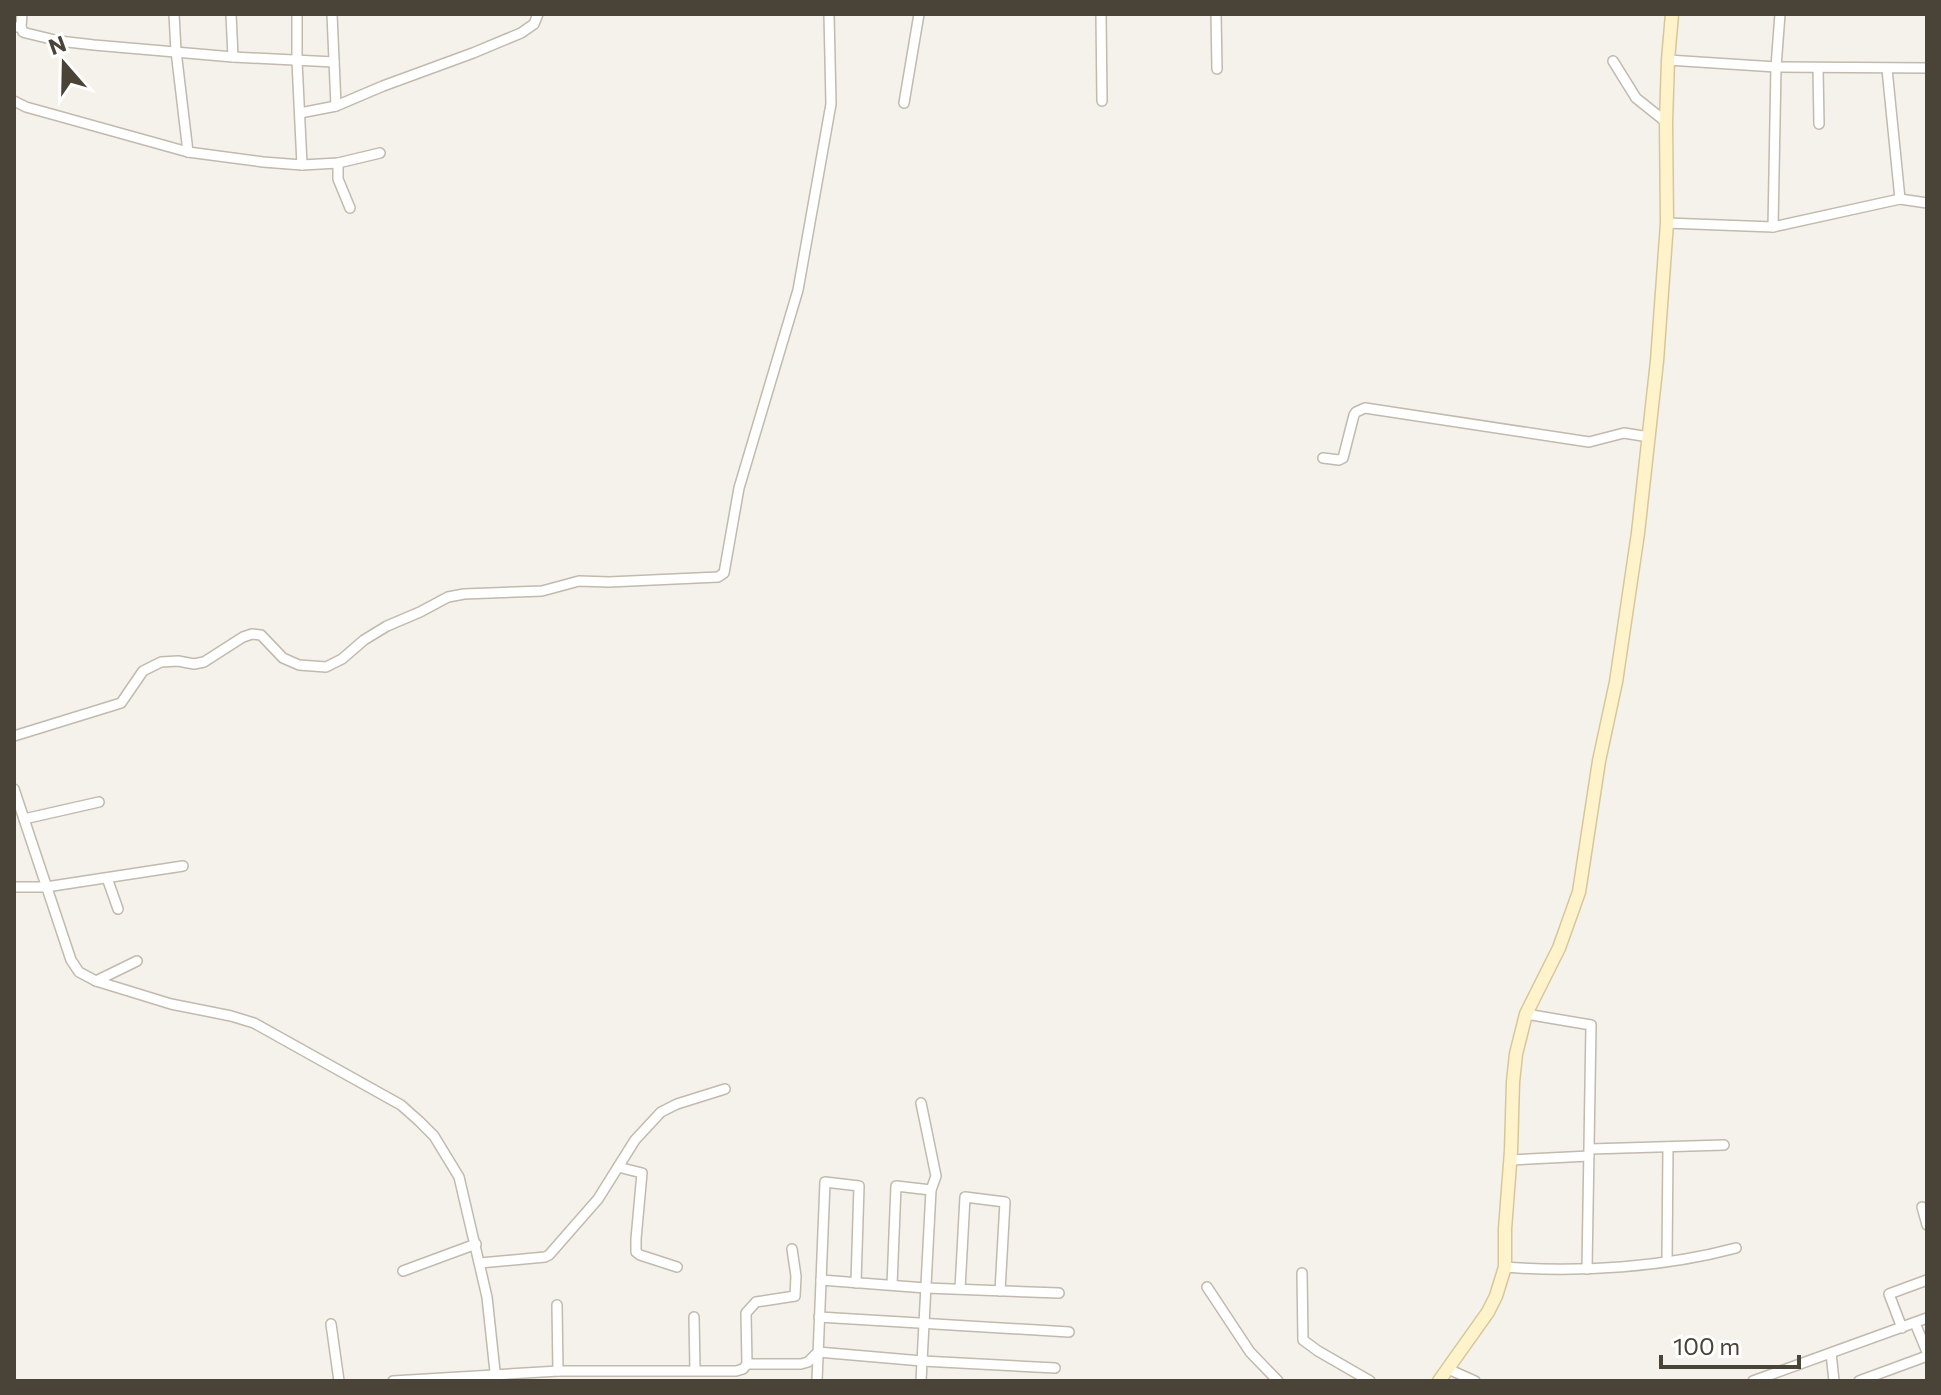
<svg xmlns="http://www.w3.org/2000/svg" width="1941" height="1395" font-family="Commissioner,sans-serif">
<rect width="100%" height="100%" fill="#f5f2eb"/>
<g fill="none" stroke-linecap="round" stroke-linejoin="round">
<g stroke="#c1baad" stroke-width="12">
<g id="minor">
<path d="M174,14L176,51L188,152"/>
<path d="M231,14L233,57"/>
<path d="M297,14V61L302,165"/>
<path d="M332,14L336,106"/>
<path d="M1101,14L1102,101"/>
<path d="M1216,14L1217,69"/>
<path d="M14,27H21L23,32L26,33L59,41L94,45L233,57L334,62"/>
<path d="M21,27L22,14"/>
<path d="M1668,60L1776,67L1927,68"/>
<path d="M1613,61L1636,98L1666,122"/>
<path d="M1818,68L1819,124"/>
<path d="M1887,69L1900,199"/>
<path d="M14,101L26,107L188,152L263,162L302,165L338,163L380,153"/>
<path d="M904,103L919,14"/>
<path d="M300,113L336,106L383,86L473,53L521,33L534,24L538,14"/>
<path d="M338,163V179L350,208"/>
<path d="M1667,223L1773,227L1900,199L1927,203"/>
<path d="M1773,227L1776,67L1780,14"/>
<path d="M1323,458L1339,460L1343,458L1354,415L1356,412L1365,408L1589,442L1624,433L1649,437"/>
<path d="M14,736L121,703L143,671L161,662L178,661L194,664L204,662L243,637L252,634L261,635L283,658L299,665L326,667L342,659L364,640L387,626L420,612L448,597L464,594L542,591L579,581L609,582L718,577L724,573L739,488L798,290L831,104L829,14"/>
<path d="M14,789L71,960L79,972L96,981L171,1004L231,1016L254,1023L401,1105L419,1121L434,1136L459,1177L487,1297L496,1381"/>
<path d="M24,819L99,802"/>
<path d="M107,878L118,909"/>
<path d="M14,887H46L183,866"/>
<path d="M96,981L137,961"/>
<path d="M1526,1014L1591,1025L1587,1269"/>
<path d="M921,1103L936,1176L931,1190L921,1381"/>
<path d="M1590,1149L1724,1145"/>
<path d="M1511,1160L1589,1156"/>
<path d="M618,1167L642,1173L636,1239V1252L640,1255L677,1267"/>
<path d="M1922,1207L1927,1225"/>
<path d="M1667,1261L1668,1147"/>
<path d="M480,1263L545,1257L549,1255L598,1199L635,1140L661,1112L677,1104L725,1089"/>
<path d="M1505,1267C1579,1273 1665,1267 1736,1248"/>
<path d="M403,1271L476,1244"/>
<path d="M1302,1273L1303,1340L1318,1351L1370,1381"/>
<path d="M821,1280L926,1288L1059,1293"/>
<path d="M892,1285L896,1186L931,1190"/>
<path d="M1207,1287L1250,1352L1278,1381"/>
<path d="M960,1289L965,1197L1005,1202L1000,1291"/>
<path d="M557,1305L558,1371"/>
<path d="M694,1317L695,1370"/>
<path d="M819,1317L1069,1332"/>
<path d="M1915,1323L1927,1352"/>
<path d="M331,1324L339,1381"/>
<path d="M1902,1328L1889,1294L1927,1280"/>
<path d="M1831,1353L1834,1381"/>
<path d="M747,1364H801L808,1362L818,1352L922,1361L1055,1368"/>
<path d="M1448,1369L1475,1381"/>
<path d="M393,1381L558,1371H736L743,1369L747,1364L746,1313L756,1302L795,1296L796,1276L792,1249"/>
<path d="M817,1381L825,1182L859,1186L856,1283"/>
<path d="M1753,1381L1927,1318"/>
<path d="M1859,1381L1927,1356"/>
</g>
</g>
<g stroke="#d6c79a" stroke-width="15">
<path id="secondary" d="M1439,1381L1488,1312L1496,1296L1505,1267V1229L1511,1151L1513,1082L1516,1054L1526,1014L1559,948L1579,892L1599,761L1616,682L1638,533L1657,361L1667,223L1666,122L1668,60L1672,14"/>
</g>
<use href="#minor" stroke="#fff" stroke-width="9"/>
<use href="#secondary" stroke="#fff3cb" stroke-width="12"/>
</g>
<rect width="1941" height="1395" fill="none" stroke="#4a4338" stroke-width="32"/>
<g transform="translate(64 64) rotate(340)" stroke="#ffffff" stroke-width="6" paint-order="stroke">
<path d="M0-6L14 30L0 20L-14 30Z" fill="#4a4338"/>
<text y="-12" font-size="22" font-weight="bold" text-anchor="middle" fill="#4a4338">N</text>
</g>
<path d="M1661 1355v12h138v-12" fill="none" stroke="#4a4338" stroke-width="4"/>
<text x="1673" y="1355" font-size="24" fill="#4a4338" stroke="#ffffff" stroke-width="6" paint-order="stroke">100 m</text>
</svg>
